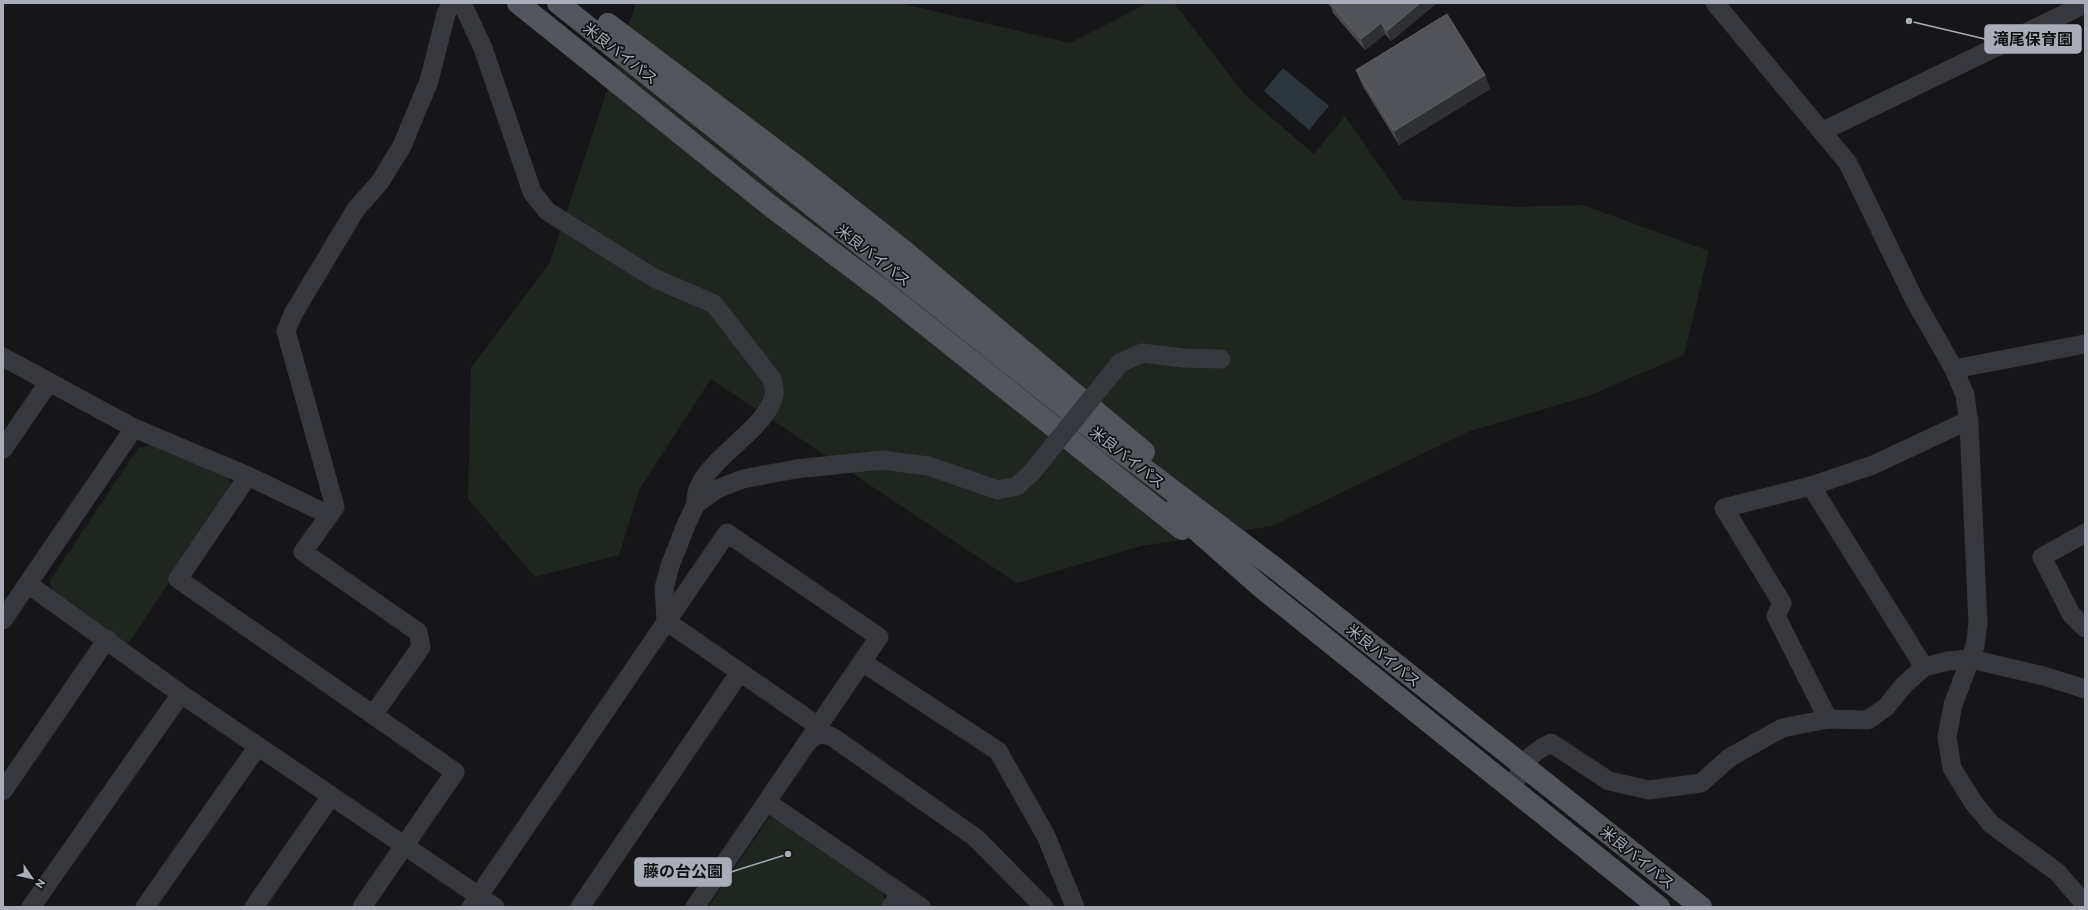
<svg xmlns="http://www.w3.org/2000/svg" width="2088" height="910" font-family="Commissioner,'Noto Sans JP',sans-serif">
<rect width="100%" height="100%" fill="#161618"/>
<g fill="#1e261f">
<path d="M636,3H899L1070,43L1148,3H1174L1245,95L1314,154L1345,116L1403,200L1519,207L1583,205L1709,251L1684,355L1588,396L1470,431L1272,526L1141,546L1017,583L711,379L640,488L619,555L535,577L468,499L471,368L549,264Z"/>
<path d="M151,445L228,477L231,489L128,644L52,592L50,580L138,448Z"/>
<path d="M777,817L883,890L885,903L882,907H708L768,819Z"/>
</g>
<path fill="#2c353c" d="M1283,68L1329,106L1309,130L1264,91Z"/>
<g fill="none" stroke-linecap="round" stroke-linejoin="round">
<g stroke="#37383d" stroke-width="19">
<path d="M462,3L483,48L532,192L547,211L654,278L714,304L772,379C773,384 775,390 774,395C767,433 691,465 696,504"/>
<path d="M1715,3L1848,163L1914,299L1954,369L1965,395L1969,424L1978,624L1975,646L1953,705L1947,737L1952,768L1973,802L1991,824L2057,872L2085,904"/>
<path d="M1823,131L2085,4"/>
<path d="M3,357L134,428L248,476L329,515"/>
<path d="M1120,363L1142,353L1183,358L1221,359"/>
<path d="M1954,369L2085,344"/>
<path d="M3,449L49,382"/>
<path d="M248,476L178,579L455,772L362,907"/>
<path d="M1811,486L1924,667"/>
<path d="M2085,533L2042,557L2071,614L2085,628"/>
<path d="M28,584L181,694L495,907"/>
<path d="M3,620L134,428"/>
<path d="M862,662L998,751L1046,836L1075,907"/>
<path d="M373,715L421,647L418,632L303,552L335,507L286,331L293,314L356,209L380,182L402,146L429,81L446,14L452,3"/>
<path d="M1828,719L1776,616L1782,603L1724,508L1811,486L1873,465L1969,420"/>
<path d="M818,726L666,621L664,588L670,566L686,525L696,504L717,489L743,479L796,469L882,460L928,466L998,490L1017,486L1032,472"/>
<path d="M806,744C813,735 823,731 834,738L976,838L1044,907"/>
<path d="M1512,789C1523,765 1526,755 1551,743L1609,781L1649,790L1701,783L1729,758L1782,728L1828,719L1868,720L1886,707L1904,685L1924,667L1948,661L1971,659L2044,676L2085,689"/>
<path d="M3,791L107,639"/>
<path d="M767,802L921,907"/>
<path d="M31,907L181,694"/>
<path d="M145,907L258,746"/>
<path d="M254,907L331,796"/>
<path d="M471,907L727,533L879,637L695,907"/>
<path d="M580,907L740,672"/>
<path d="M891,907L901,893"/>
</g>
<g stroke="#53555c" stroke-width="22">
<path d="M518,3L768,204L882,290L1182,529"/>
<path d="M558,3L1111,444L1275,568L1701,907"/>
<path d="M608,24L795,165L905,252L1144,452"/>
<path d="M1174,510L1261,587L1659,907"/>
</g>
<path stroke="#37383d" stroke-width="19" d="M1032,472L1120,363"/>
</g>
<g fill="#47494d">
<path d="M1327,3H1437L1391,41L1385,34L1365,50L1333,13L1331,7Z"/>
<path d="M1356,70L1485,75L1490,89L1399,145L1362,85Z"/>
</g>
<g fill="#2f3033">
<path d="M1420,3H1437L1391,41L1387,31Z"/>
<path d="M1381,23L1385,34L1365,50L1361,39Z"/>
<path d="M1485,75L1490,89L1399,145L1394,131Z"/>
</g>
<g fill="#525359" stroke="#5f6168">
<path d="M1330,3H1420L1387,31L1381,23L1361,39Z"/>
<path d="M1447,14L1485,75L1394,131L1356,70Z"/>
</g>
<g text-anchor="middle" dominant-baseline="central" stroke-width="3.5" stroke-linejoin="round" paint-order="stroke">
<g font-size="15" fill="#a8adb8" stroke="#111113">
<text transform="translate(621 53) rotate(38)">米良バイパス</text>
<text transform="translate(874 255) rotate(38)">米良バイパス</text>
<text transform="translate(1128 457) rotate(38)">米良バイパス</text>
<text transform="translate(1384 655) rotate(39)">米良バイパス</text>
<text transform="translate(1638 857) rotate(39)">米良バイパス</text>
</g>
</g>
<path fill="none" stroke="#a8adb8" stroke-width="1.5" d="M1909 21L1985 39M788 854L731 872"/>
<g fill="#a8adb8" stroke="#111113" stroke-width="1.5">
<circle cx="1909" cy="21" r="4"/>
<circle cx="788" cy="854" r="4"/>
</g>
<g fill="#a8adb8" stroke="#a8adb8" stroke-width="1.5">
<rect x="1985" y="25" width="96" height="28" rx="4"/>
<rect x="635" y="858" width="96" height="28" rx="4"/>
</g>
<g font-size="16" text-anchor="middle" font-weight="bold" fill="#111">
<text x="2033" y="45">滝尾保育園</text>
<text x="683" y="877">藤の台公園</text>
</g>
<rect width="2088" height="910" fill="none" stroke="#a8adb8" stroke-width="8"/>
<g transform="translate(32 878) rotate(124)" stroke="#111113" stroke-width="3" paint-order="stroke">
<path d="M0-3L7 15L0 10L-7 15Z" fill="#a8adb8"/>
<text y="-6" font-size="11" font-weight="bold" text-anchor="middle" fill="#a8adb8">N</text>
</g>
</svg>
